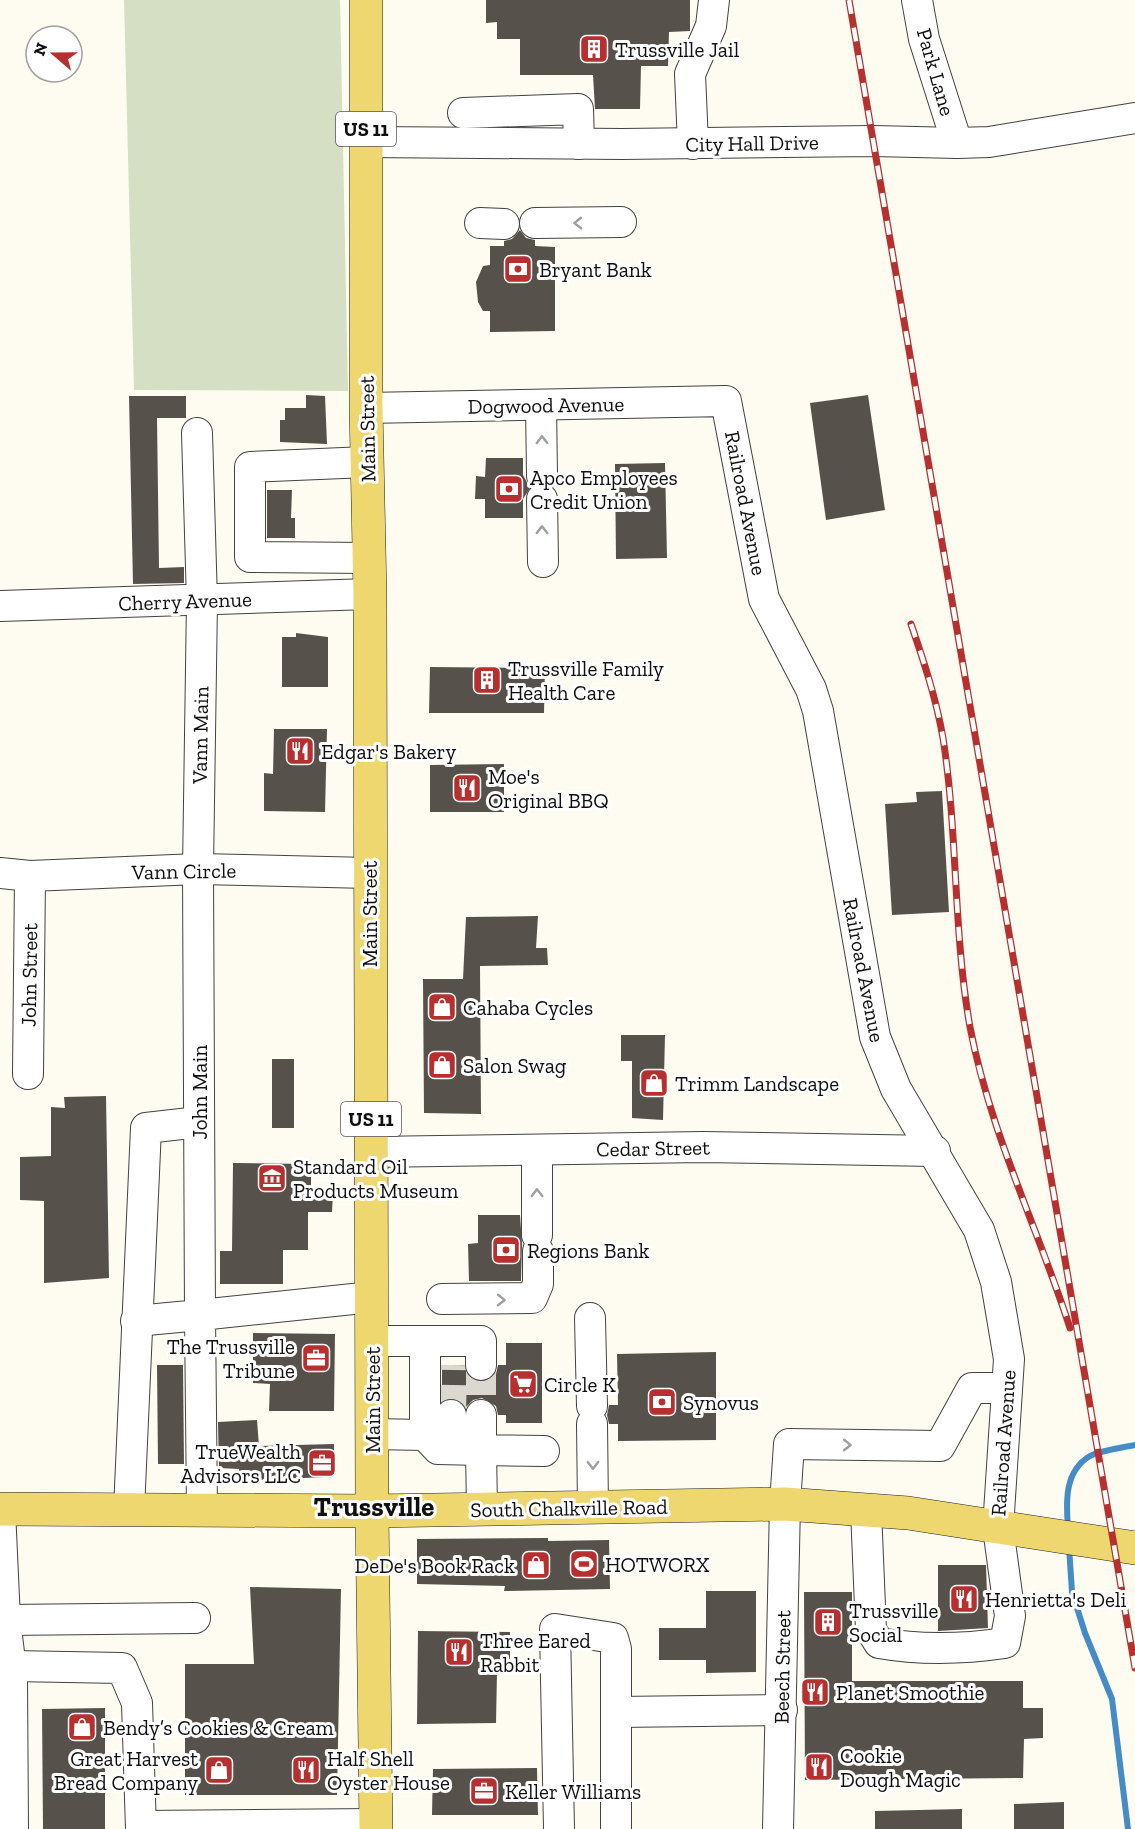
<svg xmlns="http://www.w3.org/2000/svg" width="1135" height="1829" font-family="'Zilla Slab',serif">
<rect width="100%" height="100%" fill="#fefcf1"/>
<path fill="#d5dfc3" d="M124,0H340L348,391L134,390Z"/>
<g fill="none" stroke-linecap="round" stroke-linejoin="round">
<g stroke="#458bc5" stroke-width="6">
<path d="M1068,1528C1066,1503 1064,1471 1090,1456C1102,1450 1121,1448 1135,1445"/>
<path d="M1069,1547L1072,1592L1085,1633L1112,1699L1128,1829"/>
</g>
</g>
<g fill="#57514c">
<path d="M486,0H690V31L669,32L668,66H641L640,109H595L593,75H520V39H497V22L486,23Z"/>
<path d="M520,230L526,238L535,240V246L555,247V331L490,332V311H483L478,302L476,282L483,266L490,265V246H504V241L512,239Z"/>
<path d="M306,395L325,396L327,444L280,442V420H285V408H306Z"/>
<path d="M868,395L885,510L826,520L810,403Z"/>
<path d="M129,396H186V418H157L159,568L184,567V583L133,584Z"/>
<path d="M486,458H523V475L530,488L523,499V518H485V499H475L476,476L485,477Z"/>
<path d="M665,463L667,558L616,559L615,464Z"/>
<path d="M267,490H292L291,518H295V538H267Z"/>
<path d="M296,633L328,637V687H282V637H296Z"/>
<path d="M430,667L545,668L544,713H429Z"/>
<path d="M274,729H327L325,812L264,811V773L273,774Z"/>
<path d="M504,764V812H430V765Z"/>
<path d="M942,791L949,912L892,915L885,804L917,802L916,792Z"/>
<path d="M538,916L536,948H547L548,965L480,966L481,1114L424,1113L423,979H463L466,917Z"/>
<path d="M621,1035H665L663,1120L632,1118V1061H621Z"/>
<rect x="272" y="1059" width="22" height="69"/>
<path d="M106,1096L109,1278L44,1283V1201L20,1200V1157L51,1156V1107L65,1108L64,1097Z"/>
<path d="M233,1163L311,1164V1193H333L332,1212H308V1250H283V1284H220V1251H232Z"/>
<path d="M478,1215H520L522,1244L521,1281H469L468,1244L478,1243Z"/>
<path d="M253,1333L335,1334L334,1411H269L270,1384L253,1383Z"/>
<path d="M506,1343H542V1423H506V1415H498L496,1406L482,1398L473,1400L466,1407L459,1400L450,1398L442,1400V1365H464L472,1380L480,1382L489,1380L496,1374L498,1365H506Z"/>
<path d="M716,1352V1440L618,1441V1424H609L607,1415L609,1405H618L617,1354Z"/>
<path d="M157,1365H183L184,1464H158Z"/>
<path d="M257,1420L259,1446L334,1444V1472L325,1477L240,1481L239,1469L219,1468L218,1422Z"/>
<path d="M548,1538V1541L609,1540L610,1589L504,1591L505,1586L417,1584V1539Z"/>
<path d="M938,1565H986L988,1628L938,1631Z"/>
<path d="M250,1587L341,1589L337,1795H185V1664H254Z"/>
<path d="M706,1591H756V1672L706,1673V1660H659V1628H706Z"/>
<path d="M804,1592H852V1681H1023V1708H1043V1738L1024,1739L1023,1778L805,1780Z"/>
<path d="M418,1631L510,1632V1672H497L496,1723L417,1724Z"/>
<path d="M105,1708V1829H43L42,1709Z"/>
<path d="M537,1768L538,1815H432L433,1769Z"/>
<path d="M1064,1802V1829H1014V1804Z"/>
<path d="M962,1809V1829H875V1811Z"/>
</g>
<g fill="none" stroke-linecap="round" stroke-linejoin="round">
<g stroke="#dad8cf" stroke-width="30" stroke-dasharray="30 15" stroke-linecap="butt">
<path d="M481,1365V1415"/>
<path d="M451,1415L452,1365"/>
</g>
<g stroke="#424242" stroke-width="32">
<g id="minor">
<path d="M917,0L924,39L957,143"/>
<path d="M463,113L578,109L579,144"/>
<path d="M366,142L622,144L874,141L957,143L989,142L1135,118"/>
<path d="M693,144L690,74L711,26L714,0"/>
<path d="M480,223L504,224"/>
<path d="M535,223L621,222"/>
<path d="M541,405L542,476"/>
<path d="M366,408L726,401L764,599L811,689L818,711L875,1037L896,1089L979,1230L996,1282L1009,1359L998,1528L1010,1616L1005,1643C964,1649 919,1650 879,1643L871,1630L866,1510"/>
<path d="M367,462L250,467V557L369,558"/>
<path d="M542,499L543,562"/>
<path d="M0,606L370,594"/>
<path d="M0,873L30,876L198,869L369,873"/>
<path d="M28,1074L30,876"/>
<path d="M537,1151V1235"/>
<path d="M371,1152L703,1147L935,1151"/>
<path d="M442,1299L532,1298L538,1284V1251"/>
<path d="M590,1318L592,1406"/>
<path d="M136,1321L200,1315L198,869L202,601L197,433"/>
<path d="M372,1341H481V1365"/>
<path d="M481,1415V1450L544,1451"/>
<path d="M592,1424L593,1507"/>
<path d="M372,1434L425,1435V1341"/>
<path d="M425,1435L438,1449L481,1450L482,1509"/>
<path d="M451,1449V1415"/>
<path d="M0,1510L5,1620L12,1677L13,1829"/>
<path d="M129,1510L146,1128L199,1122"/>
<path d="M202,1511L200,1315L372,1297"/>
<path d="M5,1620L195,1618"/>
<path d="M12,1666L122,1668L137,1703L141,1829"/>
<path d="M616,1712L782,1710"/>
<path d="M141,1826L376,1824"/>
<path d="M559,1829L555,1629L613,1638L616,1649V1829"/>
<path d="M778,1829L785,1504L789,1444L940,1446L972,1388H1007"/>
</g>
</g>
<g stroke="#202020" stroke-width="34">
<g id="major">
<path d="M366,0V408L370,594L372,1511L376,1829"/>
<path d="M0,1509L372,1511L785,1504L908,1513L1135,1548"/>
</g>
</g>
<use href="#minor" stroke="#fff" stroke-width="30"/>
<use href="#major" stroke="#efd770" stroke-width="33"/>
<g stroke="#b6302f" stroke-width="7">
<g id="rail">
<path d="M849,0L1135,1668"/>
<path d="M911,624C924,662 936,698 943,738C958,833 953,931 970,1027C990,1132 1037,1226 1070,1328"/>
</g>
</g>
<use href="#rail" stroke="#fff" stroke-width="4.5" stroke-dasharray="14" stroke-linecap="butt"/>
</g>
<defs><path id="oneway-chevron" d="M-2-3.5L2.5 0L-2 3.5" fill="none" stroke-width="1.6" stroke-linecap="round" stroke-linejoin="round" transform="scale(1.5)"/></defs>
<g stroke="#9f9f9f">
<use href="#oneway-chevron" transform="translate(578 223) rotate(179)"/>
<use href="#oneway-chevron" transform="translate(542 440) rotate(-91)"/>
<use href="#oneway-chevron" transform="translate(542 530) rotate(-91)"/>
<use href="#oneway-chevron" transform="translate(537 1193) rotate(-91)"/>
<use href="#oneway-chevron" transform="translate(501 1300) rotate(1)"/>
<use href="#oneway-chevron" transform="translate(847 1445) rotate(1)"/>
<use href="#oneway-chevron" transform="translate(593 1465) rotate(89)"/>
</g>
<defs>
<g id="building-square" transform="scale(1.5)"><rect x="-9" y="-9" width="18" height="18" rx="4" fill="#b6302f" stroke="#fff"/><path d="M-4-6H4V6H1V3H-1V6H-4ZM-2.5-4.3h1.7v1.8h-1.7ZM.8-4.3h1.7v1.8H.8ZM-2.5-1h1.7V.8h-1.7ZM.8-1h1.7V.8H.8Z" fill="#fff"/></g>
<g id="bank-square" transform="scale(1.5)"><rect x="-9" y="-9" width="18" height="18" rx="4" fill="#b6302f" stroke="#fff"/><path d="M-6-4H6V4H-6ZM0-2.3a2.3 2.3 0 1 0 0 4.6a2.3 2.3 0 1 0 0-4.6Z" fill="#fff"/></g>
<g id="restaurant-square" transform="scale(1.5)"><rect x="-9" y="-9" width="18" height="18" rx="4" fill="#b6302f" stroke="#fff"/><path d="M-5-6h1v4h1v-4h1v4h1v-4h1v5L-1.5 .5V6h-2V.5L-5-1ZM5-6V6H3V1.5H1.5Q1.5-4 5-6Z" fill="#fff"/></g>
<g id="shop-square" transform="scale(1.5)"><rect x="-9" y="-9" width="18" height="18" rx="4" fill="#b6302f" stroke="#fff"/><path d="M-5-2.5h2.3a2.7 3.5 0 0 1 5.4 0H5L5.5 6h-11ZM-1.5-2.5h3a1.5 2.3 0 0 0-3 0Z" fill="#fff"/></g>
<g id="museum-square" transform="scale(1.5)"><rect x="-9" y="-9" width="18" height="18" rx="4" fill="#b6302f" stroke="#fff"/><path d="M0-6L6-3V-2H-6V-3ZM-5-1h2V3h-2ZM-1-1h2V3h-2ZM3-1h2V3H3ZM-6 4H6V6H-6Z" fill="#fff"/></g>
<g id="office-square" transform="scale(1.5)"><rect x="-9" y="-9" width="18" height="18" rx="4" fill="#b6302f" stroke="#fff"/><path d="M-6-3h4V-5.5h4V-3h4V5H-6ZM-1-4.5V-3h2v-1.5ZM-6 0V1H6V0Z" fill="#fff"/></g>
<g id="supermarket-square" transform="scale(1.5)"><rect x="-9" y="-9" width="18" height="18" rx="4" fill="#b6302f" stroke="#fff"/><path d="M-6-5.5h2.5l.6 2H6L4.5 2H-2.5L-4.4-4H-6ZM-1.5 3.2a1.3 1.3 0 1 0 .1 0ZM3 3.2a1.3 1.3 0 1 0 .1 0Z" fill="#fff"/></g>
<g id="stadium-square" transform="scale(1.5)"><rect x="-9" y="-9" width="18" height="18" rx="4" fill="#b6302f" stroke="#fff"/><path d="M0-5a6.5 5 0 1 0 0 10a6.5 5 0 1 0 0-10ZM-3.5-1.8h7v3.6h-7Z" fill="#fff"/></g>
</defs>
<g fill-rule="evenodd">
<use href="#building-square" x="594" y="49"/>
<use href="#bank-square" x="518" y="269"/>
<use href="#bank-square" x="509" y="489"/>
<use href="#building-square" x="487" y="680"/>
<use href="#restaurant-square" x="300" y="751"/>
<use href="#restaurant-square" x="467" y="788"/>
<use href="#shop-square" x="442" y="1007"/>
<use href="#shop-square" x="442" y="1065"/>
<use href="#shop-square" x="654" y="1083"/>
<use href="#museum-square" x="272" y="1178"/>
<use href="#bank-square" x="506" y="1250"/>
<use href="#office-square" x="316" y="1358"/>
<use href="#supermarket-square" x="523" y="1384"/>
<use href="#bank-square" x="662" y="1402"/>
<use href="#office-square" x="322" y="1463"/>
<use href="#stadium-square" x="584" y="1564"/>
<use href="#shop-square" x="536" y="1565"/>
<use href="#restaurant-square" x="964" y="1599"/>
<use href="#building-square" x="828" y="1622"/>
<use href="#restaurant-square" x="459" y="1652"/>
<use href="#restaurant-square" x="815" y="1692"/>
<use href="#shop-square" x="82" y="1727"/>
<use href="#restaurant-square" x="819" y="1767"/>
<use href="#shop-square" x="219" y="1770"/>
<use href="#restaurant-square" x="306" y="1770"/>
<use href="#office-square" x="484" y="1791"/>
</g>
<g text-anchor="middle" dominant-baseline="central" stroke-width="6" stroke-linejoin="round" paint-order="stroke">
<g fill="#fff" stroke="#575757" stroke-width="1.5">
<rect x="336" y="112" width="60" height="34" rx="4.5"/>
<rect x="341" y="1102" width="60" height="34" rx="4.5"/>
</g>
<g font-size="20" font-weight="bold" fill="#0f0f0f">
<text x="366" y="129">US 11</text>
<text x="371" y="1119">US 11</text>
</g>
<g font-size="21" fill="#0f0f0f" stroke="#fff" text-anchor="start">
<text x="615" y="49">Trussville Jail</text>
<text x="539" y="269">Bryant Bank</text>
<text x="530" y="477">Apco Employees<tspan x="530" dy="24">Credit Union</tspan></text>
<text x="508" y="668">Trussville Family<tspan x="508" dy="24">Health Care</tspan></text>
<text x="321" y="751">Edgar's Bakery</text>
<text x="488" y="776">Moe's<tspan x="488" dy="24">Original BBQ</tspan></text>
<text x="463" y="1007">Cahaba Cycles</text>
<text x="463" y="1065">Salon Swag</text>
<text x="675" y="1083">Trimm Landscape</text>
<text x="293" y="1166">Standard Oil<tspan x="293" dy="24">Products Museum</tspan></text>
<text x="527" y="1250">Regions Bank</text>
<text x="295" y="1346" text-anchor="end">The Trussville<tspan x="295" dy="24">Tribune</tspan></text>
<text x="544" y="1384">Circle K</text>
<text x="683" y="1402">Synovus</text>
<text x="301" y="1451" text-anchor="end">TrueWealth<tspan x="301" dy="24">Advisors LLC</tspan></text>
<text x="605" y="1564">HOTWORX</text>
<text x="515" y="1565" text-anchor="end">DeDe's Book Rack</text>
<text x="985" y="1599">Henrietta's Deli</text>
<text x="849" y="1610">Trussville<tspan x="849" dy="24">Social</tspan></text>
<text x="480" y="1640">Three Eared<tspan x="480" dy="24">Rabbit</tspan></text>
<text x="836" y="1692">Planet Smoothie</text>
<text x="103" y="1727">Bendy’s Cookies &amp; Cream</text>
<text x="840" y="1755">Cookie<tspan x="840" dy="24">Dough Magic</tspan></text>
<text x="198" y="1758" text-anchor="end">Great Harvest<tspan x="198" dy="24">Bread Company</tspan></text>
<text x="327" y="1758">Half Shell<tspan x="327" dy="24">Oyster House</tspan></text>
<text x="505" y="1791">Keller Williams</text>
</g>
<g font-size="21" fill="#0f0f0f" stroke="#fff">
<text transform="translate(936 72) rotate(74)">Park Lane</text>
<text transform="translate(752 143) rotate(-1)">City Hall Drive</text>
<text transform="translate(546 405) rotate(-1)">Dogwood Avenue</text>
<text transform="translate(367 429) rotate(-91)">Main Street</text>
<text transform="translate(746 503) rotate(79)">Railroad Avenue</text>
<text transform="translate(185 601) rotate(-2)">Cherry Avenue</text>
<text transform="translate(200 735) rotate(-89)">Vann Main</text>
<text transform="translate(184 871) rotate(-1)">Vann Circle</text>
<text transform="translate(369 914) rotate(-90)">Main Street</text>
<text transform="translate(864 970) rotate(79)">Railroad Avenue</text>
<text transform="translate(29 975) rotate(-89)">John Street</text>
<text transform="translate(199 1092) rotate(-90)">John Main</text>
<text transform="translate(653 1148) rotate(-1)">Cedar Street</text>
<text transform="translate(372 1400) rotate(-90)">Main Street</text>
<text transform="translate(1003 1443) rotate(-86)">Railroad Avenue</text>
<text transform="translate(569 1508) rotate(-1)">South Chalkville Road</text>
<text transform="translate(782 1667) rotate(-89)">Beech Street</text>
</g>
<g font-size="27" font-weight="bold" fill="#0f0f0f" stroke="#fff">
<text x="374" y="1507">Trussville</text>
</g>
</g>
<g transform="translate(54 54) rotate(290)"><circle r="28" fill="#ffffff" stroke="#9f9f9f" stroke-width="1.5"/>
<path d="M0-4.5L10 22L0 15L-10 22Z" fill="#b6302f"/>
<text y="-9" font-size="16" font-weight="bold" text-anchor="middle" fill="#0f0f0f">N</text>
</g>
</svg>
